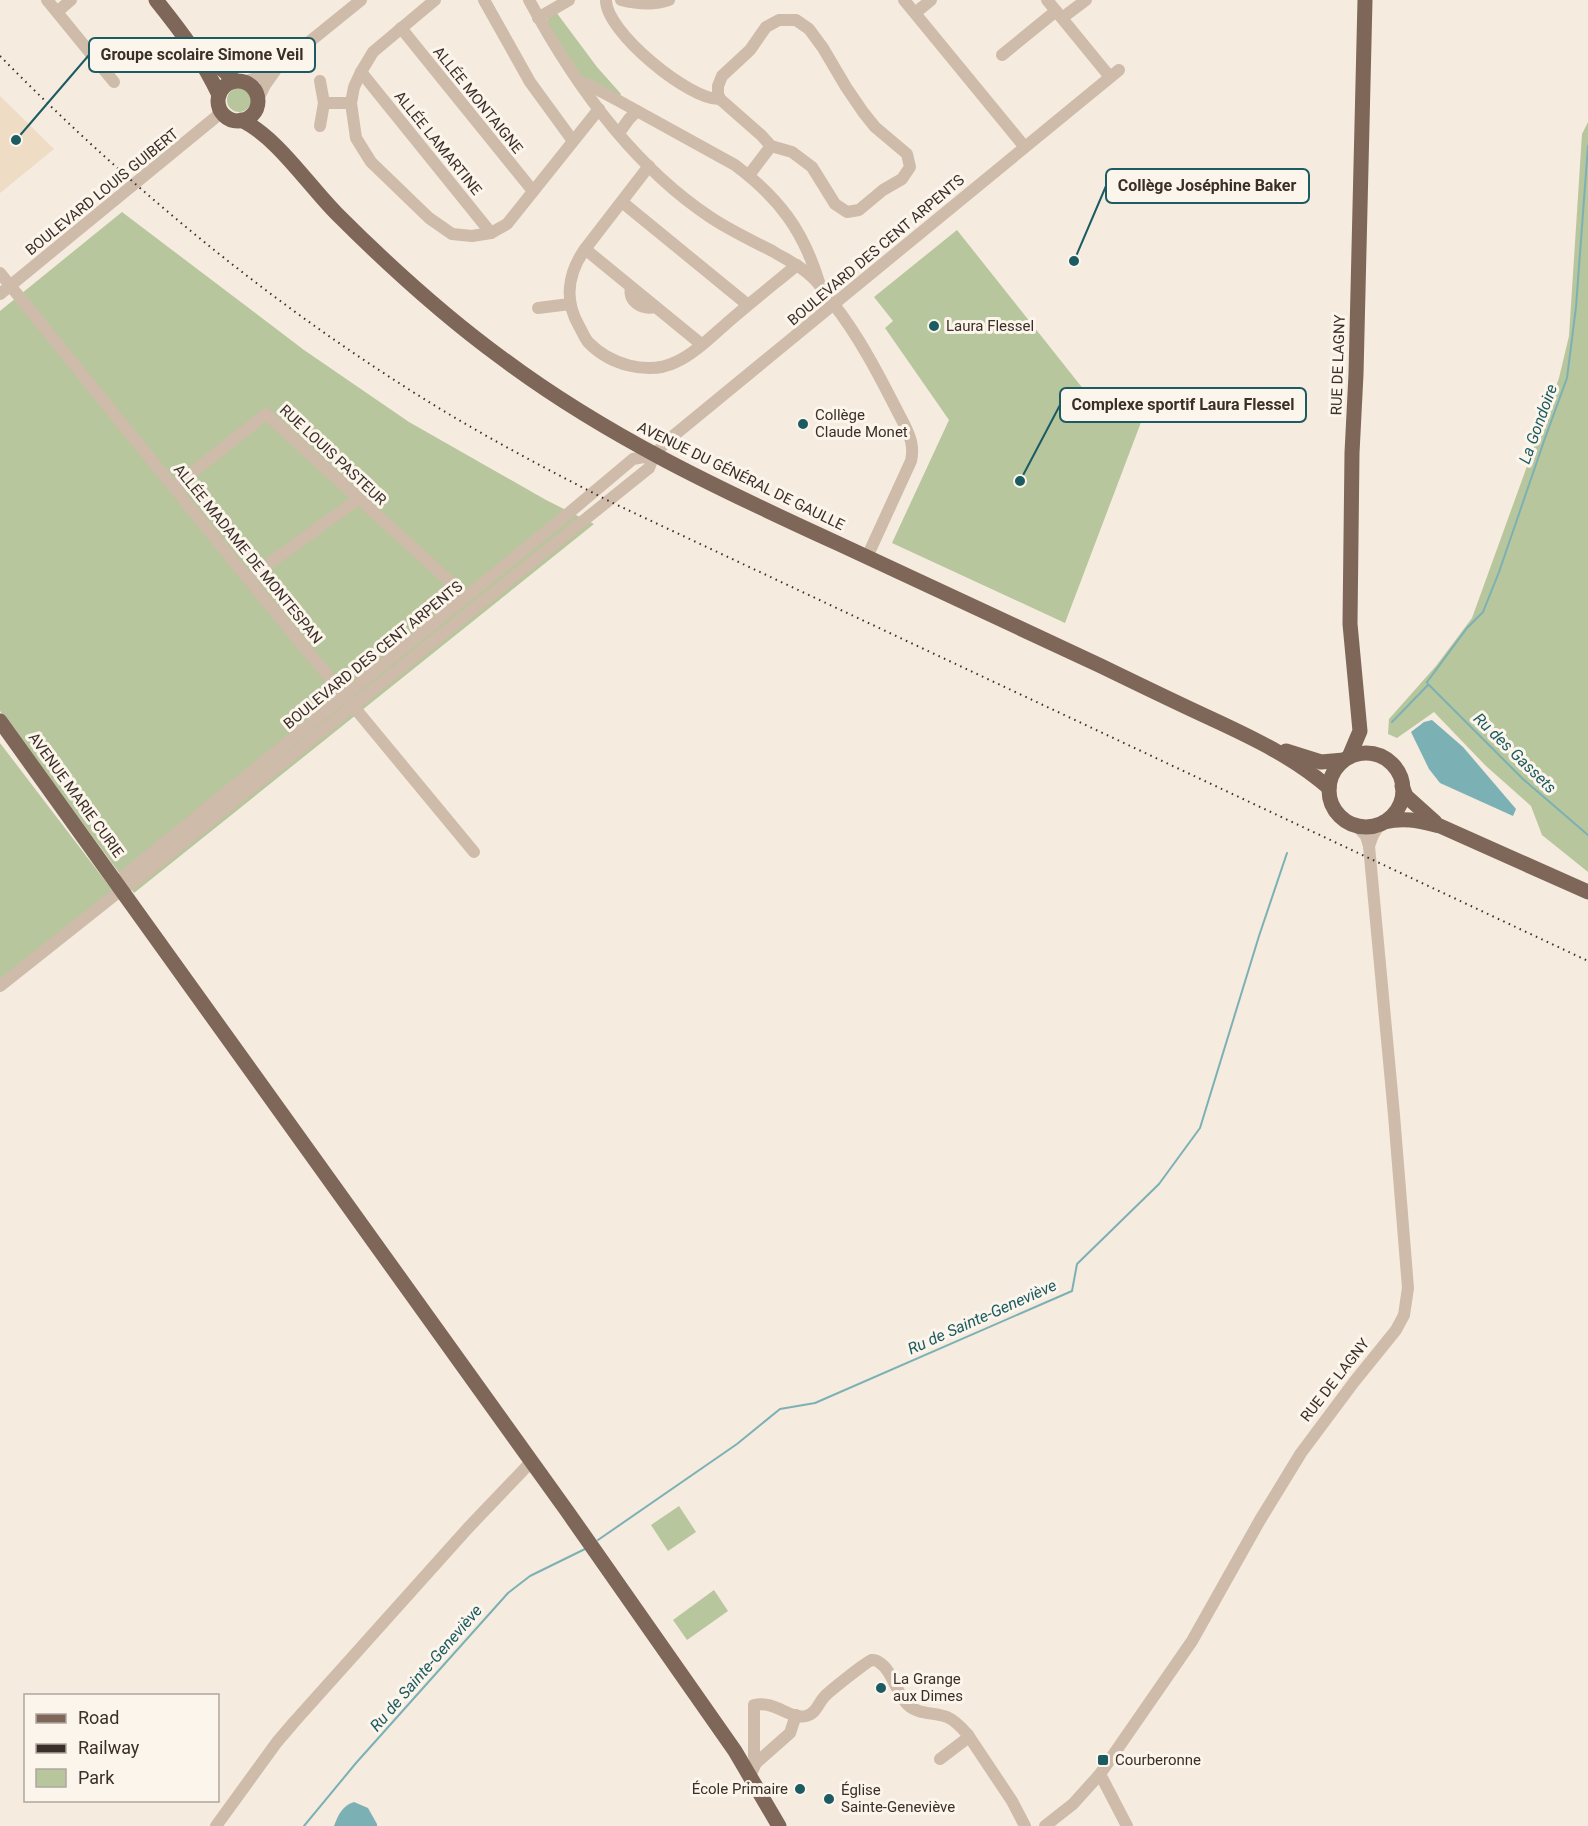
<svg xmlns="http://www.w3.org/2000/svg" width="1588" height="1826" font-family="Roboto,sans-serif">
<rect width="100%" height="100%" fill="#f5ebdf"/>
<g fill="#b7c69d">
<path d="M556,12L597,67L621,94L619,97L581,77L546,22L551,15Z"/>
<circle cx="239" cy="100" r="12"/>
<path d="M1588,122V872L1542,835L1531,806L1486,766L1434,712L1397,738L1388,734L1389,719L1436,666L1472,618L1559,378L1569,336L1582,134Z"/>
<path d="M122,212L304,350L409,422L546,500L594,524L134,893L0,711V311Z"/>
<path d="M957,230L1092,400L1143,417L1065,623L892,543L949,420L885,328L893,321L874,297Z"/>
<path d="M0,743L113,891L0,979Z"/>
<path d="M679,1506L696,1532L668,1551L651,1525Z"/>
<path d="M714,1590L728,1611L687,1640L673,1620Z"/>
</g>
<path fill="#eedcc5" d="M0,96L54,149L0,193Z"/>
<g fill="#7bb1b5">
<path d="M1432,720L1463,747L1516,809L1513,816L1440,783L1429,769L1411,732L1424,722Z"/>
<path d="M354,1802L368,1808L377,1824V1826H334C338,1815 343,1805 354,1802Z"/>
</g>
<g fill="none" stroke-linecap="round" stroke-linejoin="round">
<g stroke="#7bb1b5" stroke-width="2">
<path d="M1429,685L1523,779L1588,835"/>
<path d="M1392,722L1428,685L1427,682L1467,628L1483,612L1499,572L1544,441L1567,378L1576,307L1588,146"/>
<path d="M598,1540L737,1444L780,1409L815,1403L1072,1291L1077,1264L1159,1184L1200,1128L1259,936L1287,853"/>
<path d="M304,1826L356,1763L508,1593L530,1576L585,1549"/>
</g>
<g stroke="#cebba9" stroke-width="12">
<path d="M47,0L114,82"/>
<path d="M435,0L373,52L361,72L354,87L351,103L356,138L371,162L429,218L452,234L472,236L491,233L507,224L599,109"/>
<path d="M484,0L530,82L573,141"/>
<path d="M529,0C573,82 632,165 710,217C731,231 753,241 774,252C787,260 801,266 812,277C820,284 825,293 832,302C862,340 883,383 905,426C911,438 914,448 911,461L867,557"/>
<path d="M606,0C605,31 690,101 720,99"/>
<path d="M621,0C637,4 653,6 669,0"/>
<path d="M904,0L1024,146"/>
<path d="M1047,0L1110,77"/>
<path d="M57,12L71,0"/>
<path d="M915,13L931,0"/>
<path d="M538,18L569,0"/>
<path d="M1062,18L1086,0"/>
<path d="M779,20H796L809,29L823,48L846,87L863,112L875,127L907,154L910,167L902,179L883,190L859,210L847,212L835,204L812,167L792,152L771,146L761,135L720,99L718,94V86L722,76L750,50L766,27Z"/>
<path d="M401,28L533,191"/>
<path d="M1002,55L1056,11"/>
<path d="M361,72L491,233"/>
<path d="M243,82L253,79L276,69"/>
<path d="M580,83L587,84L619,101L735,165C779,198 803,230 819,282"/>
<path d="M258,99L265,85L277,68L361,0"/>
<path d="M324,103H351"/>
<path d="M320,126L324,103L320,81"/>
<path d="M619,133L629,119L637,111"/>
<path d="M649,166L585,249C568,273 564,300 579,326C582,331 584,337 588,342C609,364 647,376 676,362C694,354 712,336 727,323C750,303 774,284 797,265"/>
<path d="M749,175L771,146"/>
<path d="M622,202L748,305"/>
<path d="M585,249L701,344"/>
<path d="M0,273L248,579L474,852"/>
<path d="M631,287C628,302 642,310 655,307"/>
<path d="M0,294L222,112"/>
<path d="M538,308L570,304"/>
<path d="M174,487L266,414L467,597"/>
<path d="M248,579L358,499"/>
<path d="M1369,846L1373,835L1380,824"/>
<path d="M121,890L125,875L564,517L633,459L654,455"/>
<path d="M0,986L121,890L134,882L649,468L654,455L667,441L1119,70"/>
<path d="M940,1759L965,1740L968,1735"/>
<path d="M756,1763L790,1733L796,1715"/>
<path d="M1100,1774L1127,1826"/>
<path d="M750,1776L756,1763L754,1756V1705C775,1700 790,1720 806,1716C817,1713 818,1703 825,1696C830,1691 867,1661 872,1660C874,1660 878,1661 880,1663C892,1670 897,1695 908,1705C919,1715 934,1712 947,1717C955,1720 962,1728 968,1735L1012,1801L1025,1826"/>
<path d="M216,1826L277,1742L295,1721L468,1528L531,1462"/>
<path d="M1045,1826L1073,1804L1100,1774L1192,1641L1260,1520L1301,1453L1354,1382L1396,1330L1404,1315L1408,1288L1394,1115L1369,846L1366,836L1356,825"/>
</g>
<g stroke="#7e6659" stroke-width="15">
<path d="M156,0C180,30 203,60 219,95"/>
<path d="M199,48L235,81"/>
<circle cx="238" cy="101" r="20"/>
<path d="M241,120C277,137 308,185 337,214C389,266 444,316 503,359C606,436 721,490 837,543C925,584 1013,625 1101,666C1138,684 1175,702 1212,719C1253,738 1295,758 1329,788"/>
<path d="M0,721L567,1511L735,1751L779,1826"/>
<path d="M1286,751L1321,762L1344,760"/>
<circle cx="1366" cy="790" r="37"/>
<path d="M1349,757L1360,731L1350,624L1352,453L1356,374L1365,0"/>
<path d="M1402,786L1406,796L1435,822"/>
<path d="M1384,822C1405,817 1419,821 1440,826L1588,892"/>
</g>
<path stroke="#3b2f29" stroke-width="2" stroke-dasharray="1.5 4.5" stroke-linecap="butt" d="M0,56C121,179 254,290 399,383C468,428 540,466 613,503L1588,961"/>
</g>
<g fill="#1b5b61" stroke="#fcf5ec" stroke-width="2">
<circle cx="934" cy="326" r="6"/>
<circle cx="803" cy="424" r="6"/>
<circle cx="881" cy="1688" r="6"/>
<rect x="1097" y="1754" width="12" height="12" rx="3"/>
<circle cx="800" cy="1789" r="6"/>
<circle cx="829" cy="1799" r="6"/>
</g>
<g text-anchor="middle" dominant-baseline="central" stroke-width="6" stroke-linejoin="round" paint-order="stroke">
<g font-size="15" fill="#3b2f29" stroke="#fcf5ec">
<text transform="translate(478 100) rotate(51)">ALLÉE MONTAIGNE</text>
<text transform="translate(438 143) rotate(51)">ALLÉE LAMARTINE</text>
<text transform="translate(102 192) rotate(-39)">BOULEVARD LOUIS GUIBERT</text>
<text transform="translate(876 250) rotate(-40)">BOULEVARD DES CENT ARPENTS</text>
<text transform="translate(1338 365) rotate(-88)">RUE DE LAGNY</text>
<text transform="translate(333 455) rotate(43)">RUE LOUIS PASTEUR</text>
<text transform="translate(741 476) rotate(26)">AVENUE DU GÉNÉRAL DE GAULLE</text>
<text transform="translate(248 554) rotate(51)">ALLÉE MADAME DE MONTESPAN</text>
<text transform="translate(373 655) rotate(-39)">BOULEVARD DES CENT ARPENTS</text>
<text transform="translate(76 795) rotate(54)">AVENUE MARIE CURIE</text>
<text transform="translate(1335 1380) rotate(-52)">RUE DE LAGNY</text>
</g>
<g font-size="15" fill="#3b2f29" stroke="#fcf5ec" text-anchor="start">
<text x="946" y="326">Laura Flessel</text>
<text x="815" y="415">Collège<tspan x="815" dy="17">Claude Monet</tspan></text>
<text x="893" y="1679">La Grange<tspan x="893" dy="17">aux Dimes</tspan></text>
<text x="1115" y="1760">Courberonne</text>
<text x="788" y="1789" text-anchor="end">École Primaire</text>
<text x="841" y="1790">Église<tspan x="841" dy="17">Sainte-Geneviève</tspan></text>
</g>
<g font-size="16" font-style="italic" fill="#1b5b61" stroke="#fcf5ec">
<text transform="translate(1538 424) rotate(-70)">La Gondoire</text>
<text transform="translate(1515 753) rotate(44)">Ru des Gassets</text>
<text transform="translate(982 1317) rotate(-24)">Ru de Sainte-Geneviève</text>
<text transform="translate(426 1668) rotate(-49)">Ru de Sainte-Geneviève</text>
</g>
</g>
<path fill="none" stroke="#1b5b61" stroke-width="2" d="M16 140L89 55M1074 261L1106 186M1020 481L1060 405"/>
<g fill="#1b5b61" stroke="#fcf5ec" stroke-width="2">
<circle cx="16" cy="140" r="6"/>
<circle cx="1074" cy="261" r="6"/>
<circle cx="1020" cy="481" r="6"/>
</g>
<g fill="#fcf5ec" stroke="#1b5b61" stroke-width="2">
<rect x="89" y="38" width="226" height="34" rx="6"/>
<rect x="1106" y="169" width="203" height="34" rx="6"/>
<rect x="1060" y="388" width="246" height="34" rx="6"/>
</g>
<g font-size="16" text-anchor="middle" font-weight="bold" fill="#3b2f29">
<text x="202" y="60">Groupe scolaire Simone Veil</text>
<text x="1207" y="191">Collège Joséphine Baker</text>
<text x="1183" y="410">Complexe sportif Laura Flessel</text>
</g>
<rect x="24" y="1694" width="195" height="108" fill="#fcf5ec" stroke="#afa69e" stroke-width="1.5"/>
<rect x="36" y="1714" width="30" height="9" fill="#7e6659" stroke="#afa69e" stroke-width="1.5"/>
<text x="78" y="1724" font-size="18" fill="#3b2f29">Road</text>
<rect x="36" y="1744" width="30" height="9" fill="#3b2f29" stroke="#afa69e" stroke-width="1.5"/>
<text x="78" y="1754" font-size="18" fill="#3b2f29">Railway</text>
<rect x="36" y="1769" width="30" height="18" fill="#b7c69d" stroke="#afa69e" stroke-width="1.5"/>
<text x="78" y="1784" font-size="18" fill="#3b2f29">Park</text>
</svg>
